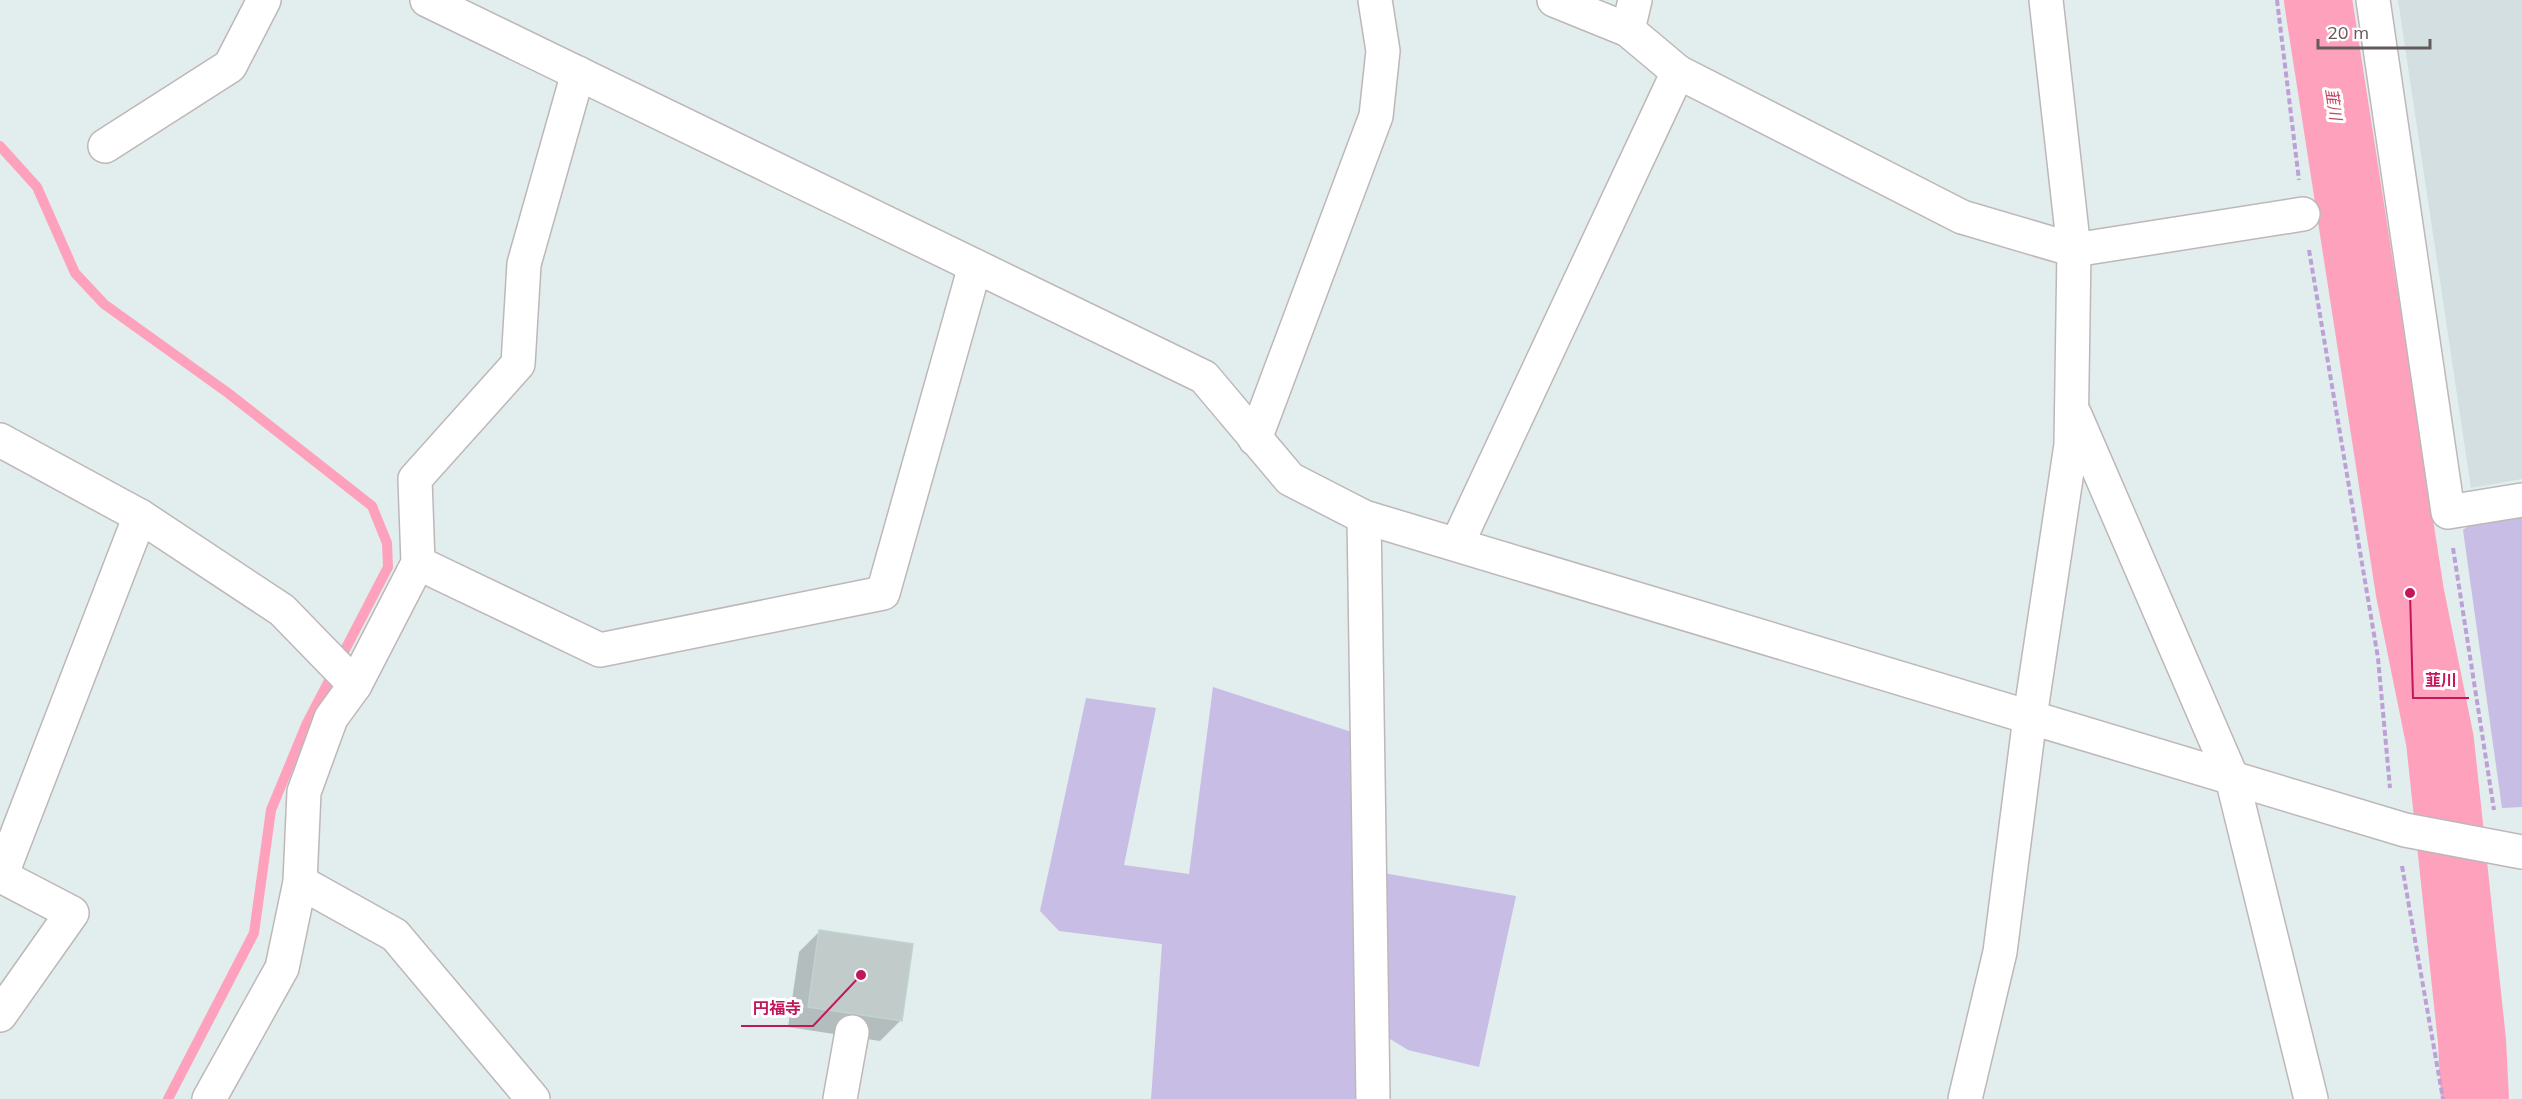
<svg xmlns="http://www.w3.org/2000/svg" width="2522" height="1099" font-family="Mulish,'Noto Sans JP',sans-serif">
<rect width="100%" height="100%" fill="#e2eded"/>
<path fill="#d3dfe0" d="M2398,0H2522V479L2471,488Z"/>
<g fill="#c8bee5">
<path d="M2522,515V807L2502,808L2463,530L2472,523Z"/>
<path d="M1213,687L1361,735L1363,1099H1151L1162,944L1059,931L1040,911L1086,698L1156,708L1124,865L1189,874Z"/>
<path d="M1383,873L1516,896L1479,1067L1408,1050L1382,1034Z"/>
</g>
<path fill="#0003" d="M820,931L901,1020L880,1041L788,1027L799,952Z"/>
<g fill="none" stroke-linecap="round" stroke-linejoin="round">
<path stroke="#fea1bd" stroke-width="10" d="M0,146L37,187L75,273L104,304L228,393L372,506L387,543L388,567L307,723L271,810L254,933L168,1099"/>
<path stroke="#fea1bd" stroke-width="68" d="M2318,0L2410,593L2440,741L2472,1041L2475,1099"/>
</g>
<path fill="#c0cbca" stroke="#c0d2d1" stroke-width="1.5" d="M819,930L913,944L902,1021L808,1007Z"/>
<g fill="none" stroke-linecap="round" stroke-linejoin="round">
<g stroke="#beb7b8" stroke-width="36">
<g id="minor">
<path d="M427,0L1204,377L1290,479L1364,517L2405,830L2522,852"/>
<path d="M2373,0L2448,512L2522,500"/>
<path d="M1628,30L1635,0"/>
<path d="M1678,72L1962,217L2074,250L2303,214"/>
<path d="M105,146L230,66L264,0"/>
<path d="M2075,415L2232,778L2311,1099"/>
<path d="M1255,439L1376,116L1383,51L1375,0"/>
<path d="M0,440L140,516L282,610L355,685"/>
<path d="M1364,517L1373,1099"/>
<path d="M1457,544L1678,72L1628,30L1554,0"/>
<path d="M418,563L600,650L883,593L975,266"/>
<path d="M300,882L395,935L533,1099"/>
<path d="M0,1015L72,913L1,876L140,516"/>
<path d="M209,1099L282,968L300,882L304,792L331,718L355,685L418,563L415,479L518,364L524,264L578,73"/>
<path d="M840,1099L852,1032"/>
<path d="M1965,1099L2000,952L2030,717L2071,445L2074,250L2046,0"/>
</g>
</g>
<g stroke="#bda1d6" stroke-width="4" stroke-dasharray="6 3" stroke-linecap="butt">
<path d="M2277,0L2299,180"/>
<path d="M2309,250L2378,658L2390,788"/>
<path d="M2453,548L2494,810"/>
<path d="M2402,866L2443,1099"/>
</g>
<use href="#minor" stroke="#fff" stroke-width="33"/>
</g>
<g text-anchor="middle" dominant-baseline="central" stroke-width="6" stroke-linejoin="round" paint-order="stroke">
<g font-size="16" font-style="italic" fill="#c14460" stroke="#fff">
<text transform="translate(2334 104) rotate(81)">韮川</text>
</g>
</g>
<path fill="none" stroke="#c2185b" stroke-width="2" d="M2410 593L2413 698H2469M861 975L813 1026H741"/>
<g fill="#c2185b" stroke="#fff" stroke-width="2">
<circle cx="2410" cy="593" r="6"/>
<circle cx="861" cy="975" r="6"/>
</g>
<g font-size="16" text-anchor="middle" font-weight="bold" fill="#c2185b" stroke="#fff" stroke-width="6" stroke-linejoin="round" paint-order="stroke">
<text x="2441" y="686">韮川</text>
<text x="777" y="1014">円福寺</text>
</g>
<path d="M2318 39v9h112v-9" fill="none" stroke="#635a5c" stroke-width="3"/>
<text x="2327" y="39" font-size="18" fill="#635a5c" stroke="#ffffff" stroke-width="4.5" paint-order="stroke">20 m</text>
</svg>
